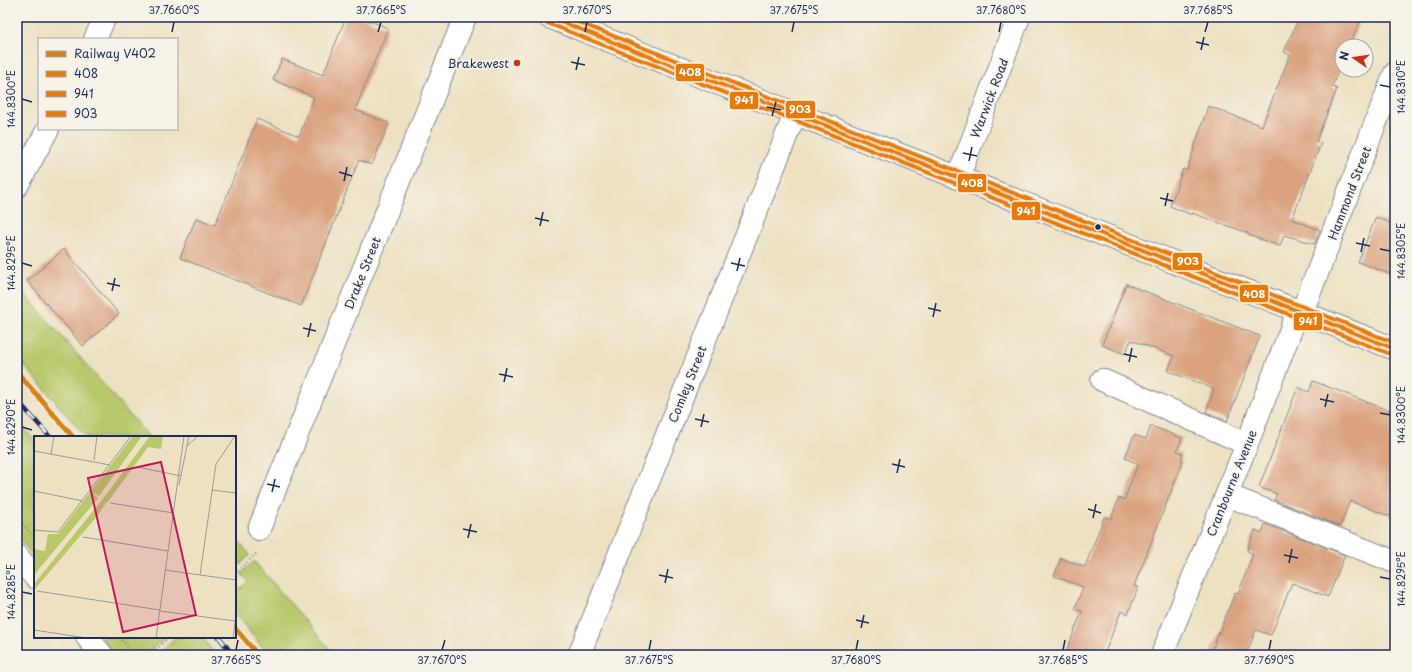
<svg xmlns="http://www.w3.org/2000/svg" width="1412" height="672" font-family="'Playpen Sans',sans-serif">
<rect width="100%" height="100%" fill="#f7f3e8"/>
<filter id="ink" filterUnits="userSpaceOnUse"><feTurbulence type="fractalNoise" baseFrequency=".025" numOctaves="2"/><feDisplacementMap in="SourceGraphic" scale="8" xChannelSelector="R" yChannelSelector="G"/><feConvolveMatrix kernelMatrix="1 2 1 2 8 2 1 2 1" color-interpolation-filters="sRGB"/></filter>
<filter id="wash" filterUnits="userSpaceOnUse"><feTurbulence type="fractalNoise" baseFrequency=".012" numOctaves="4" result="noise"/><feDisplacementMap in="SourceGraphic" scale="16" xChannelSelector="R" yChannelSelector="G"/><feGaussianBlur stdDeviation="0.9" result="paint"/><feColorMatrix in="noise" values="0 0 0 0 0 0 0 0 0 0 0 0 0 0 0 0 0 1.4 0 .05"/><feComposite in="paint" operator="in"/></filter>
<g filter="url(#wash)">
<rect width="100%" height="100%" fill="#ede1c2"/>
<g fill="#b8c86b" stroke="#6a7c64">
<path d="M17,285L149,437H86L17,357Z"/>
<path d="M17,420L35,441V558L17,536Z"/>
<path d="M235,537L250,555L235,569Z"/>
<path d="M254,561L335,655H269L235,614V584L240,589L248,581L241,574Z"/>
<path d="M101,637H165L145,655H116Z"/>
<path d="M175,637H202L216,655H157Z"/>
</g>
<g id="blocks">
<g fill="#daa27f">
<path d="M346,17H360L388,28L355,110L389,123L372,165L359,160L301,306L180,258L196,218L215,225L257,119L299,136L314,97L273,80L282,59L323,75Z"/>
<path d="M1299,17H1362L1349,46H1342V63L1332,86L1337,89L1316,141L1321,143L1292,219L1320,230L1315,244L1284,235L1280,246L1248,235V233L1192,213V215L1170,206L1183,169L1187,170L1208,106L1262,126L1290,55L1284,52Z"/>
<path d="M1376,217L1395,225V276L1358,262Z"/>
<path d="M64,249L119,314L83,346L27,281Z"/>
<path d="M1126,284L1260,336L1227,421L1206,412L1214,389L1168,371L1174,356L1131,340L1125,354L1102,345Z"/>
<path d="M1313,381L1395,413V518L1350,501L1340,526L1274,500L1277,494L1259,487L1298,387L1309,392Z"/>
<path d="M1151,426L1182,438L1177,451L1183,454L1181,460L1183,461L1134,586L1138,588L1128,614L1121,611L1104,655H1065L1082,611L1075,609L1083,587L1054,576L1061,558L1085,567L1104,517L1111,519L1119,498L1124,500L1138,464L1125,458L1134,435L1146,439Z"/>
<path d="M1265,524L1345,555L1328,597L1292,583L1271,635L1256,630L1246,655H1210L1235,593L1238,594L1253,554L1247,551L1255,530L1262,533Z"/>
</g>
</g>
</g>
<g filter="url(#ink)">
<use href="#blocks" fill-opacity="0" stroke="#848890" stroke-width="1"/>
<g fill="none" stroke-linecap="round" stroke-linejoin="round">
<g stroke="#848890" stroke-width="24">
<g id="minor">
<path d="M95,39L105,17"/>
<path d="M958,178L1019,17"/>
<path d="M17,186L48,129"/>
<path d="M1302,312L1395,73"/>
<path d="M1102,380L1247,444"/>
<path d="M1227,495L1395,562"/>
<path d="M259,529L465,17"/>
<path d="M17,556L35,577"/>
<path d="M87,637L102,655"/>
<path d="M579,655L795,114"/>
<path d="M1162,655L1247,444L1298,311"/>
</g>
</g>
<g stroke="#848890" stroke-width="24">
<path id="major" d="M549,17L1395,349"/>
</g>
<g stroke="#848890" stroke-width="2.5" stroke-dasharray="1 3" stroke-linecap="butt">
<path d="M17,518L35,538"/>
<path d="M235,574L258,552"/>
<path d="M122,640L135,655"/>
<path d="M150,655L169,637"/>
</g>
<use href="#minor" stroke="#fff" stroke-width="22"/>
<use href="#major" stroke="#fff" stroke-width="22"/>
<g stroke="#1b2f5e" stroke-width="4.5">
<g id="rail">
<path d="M17,400L50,437"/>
<path d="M219,637L233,655"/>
</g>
</g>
<use href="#rail" stroke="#f7f3e8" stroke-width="3" stroke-dasharray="9" stroke-linecap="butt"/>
<g stroke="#f7f3e8" stroke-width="7">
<path id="bus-1" d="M549,17L1395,349"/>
</g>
<g stroke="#f7f3e8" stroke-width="7">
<path id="bus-2" d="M547,23L1393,355"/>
</g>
<g stroke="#f7f3e8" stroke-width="7">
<path id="bus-3" d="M565,17L1395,343"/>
</g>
<use href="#bus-1" stroke="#e87a09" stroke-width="4"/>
<use href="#bus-2" stroke="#e87a09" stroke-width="4"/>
<use href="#bus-3" stroke="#e87a09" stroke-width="4"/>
<g stroke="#f7f3e8" stroke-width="8">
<g id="rail-1">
<path d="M17,372L73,437"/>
<path d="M235,628L258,655"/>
</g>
</g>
<use href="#rail-1" stroke="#d58116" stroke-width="5"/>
</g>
</g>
<path fill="none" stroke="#1b2f5e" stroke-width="1.5" d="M172,32L174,22M378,32L381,22M585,32L587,22M792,32L794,22M999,32L1001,22M1205,32L1208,22M1196,42L1209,45M1201,50L1204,37M571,62L585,65M576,70L579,57M1380,85L1390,87M22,99L32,102M767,107L781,110M772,116L776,102M963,153L977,156M969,161L972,147M339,172L352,176M344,181L347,167M1160,198L1173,201M1165,206L1168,193M535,218L549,221M540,226L543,212M1356,243L1370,246M1380,249L1390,251M1361,252L1364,238M22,263L32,266M731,263L745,266M737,271L740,258M107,283L120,286M112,291L115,278M928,308L941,311M933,317L936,303M303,328L316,331M308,337L311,323M1124,354L1137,357M1129,362L1132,348M499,374L513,377M504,382L507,368M1320,399L1334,402M1325,407L1328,394M1380,413L1390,415M695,419L709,422M22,427L32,430M701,427L704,414M892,464L905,467M897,473L900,459M267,484L280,487M272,492L275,479M1088,509L1101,513M1093,518L1096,504M463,529L477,532M468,538L471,524M1284,555L1298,558M1289,563L1292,549M659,575L673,578M1380,577L1390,579M665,583L668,569M22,592L32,594M856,620L869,623M861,628L864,615M236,650L238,640M442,650L445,640M649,650L651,640M856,650L858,640M1063,650L1065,640M1269,650L1271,640"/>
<circle fill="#c8321e" stroke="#f7f3e8" stroke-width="1.5" cx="517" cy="63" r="4"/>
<circle fill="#1b2f5e" stroke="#f7f3e8" stroke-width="1.5" cx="1098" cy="227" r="3.5"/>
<g text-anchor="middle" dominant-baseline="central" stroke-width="3" stroke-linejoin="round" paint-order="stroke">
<g font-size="12" fill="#1b2f5e" stroke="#f7f3e8" text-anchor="end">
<text x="509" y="63">Brakewest</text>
</g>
<g font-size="12" fill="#1b2f5e" stroke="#f7f3e8">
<text transform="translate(989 98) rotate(-69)">Warwick Road</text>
<text transform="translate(1349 193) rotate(-69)">Hammond Street</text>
<text transform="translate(362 273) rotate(-68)">Drake Street</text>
<text transform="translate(687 384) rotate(-68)">Comley Street</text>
<text transform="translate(1231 483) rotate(-68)">Cranbourne Avenue</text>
</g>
</g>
<g transform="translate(34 436)">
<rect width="202" height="202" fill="#ede1c2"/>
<path d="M99,0H108L65,60L58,57L64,62L0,139V113L11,115L14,98H24ZM116,0H129L127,13L114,11L73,67L68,64ZM68,64L72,67L64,79L0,154V148Z" fill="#b8c86b"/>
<path fill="none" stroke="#999a9a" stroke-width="1" d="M153,10L164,0M0,15L76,29M17,18L20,0M60,24L63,0M103,31L147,40M145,49L155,0M178,54L202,57M0,55L49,65M76,67L140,77M0,94L24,96L97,0M49,101L134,115M131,134L202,144M166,139L182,28L201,0M3,155L126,174M126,175L201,185M0,194L53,202M122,202L150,0M199,202L202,180"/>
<path fill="#c2185b" fill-opacity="0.15" stroke="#c2185b" stroke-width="2" d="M127,26L162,179L89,196L54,42Z"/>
<rect width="202" height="202" fill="none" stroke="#1b2f5e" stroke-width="2"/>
</g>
<g stroke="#f7f3e8" stroke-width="1.5">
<rect x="675" y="63" width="30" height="19" rx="4" fill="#e87a09"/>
<rect x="729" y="91" width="30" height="19" rx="4" fill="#e87a09"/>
<rect x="785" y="100" width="31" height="19" rx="4" fill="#e87a09"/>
<rect x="957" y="173" width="30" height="20" rx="4" fill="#e87a09"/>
<rect x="1011" y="201" width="30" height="20" rx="4" fill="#e87a09"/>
<rect x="1172" y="252" width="31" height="19" rx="4" fill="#e87a09"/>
<rect x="1239" y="284" width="30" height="19" rx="4" fill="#e87a09"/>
<rect x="1293" y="312" width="30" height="19" rx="4" fill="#e87a09"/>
</g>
<g font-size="11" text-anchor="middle" font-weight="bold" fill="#fff">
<text x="690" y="76">408</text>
<text x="744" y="104">941</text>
<text x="800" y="113">903</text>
<text x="972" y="187">408</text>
<text x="1026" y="215">941</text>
<text x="1188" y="265">903</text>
<text x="1254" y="298">408</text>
<text x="1308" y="325">941</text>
</g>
<rect width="1412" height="672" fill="none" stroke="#f7f3e8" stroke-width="44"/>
<rect x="38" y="38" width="140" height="92" fill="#f7f3e8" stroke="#9fa5b1"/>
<rect x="46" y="51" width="20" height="6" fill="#d58116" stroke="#9fa5b1"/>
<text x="74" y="58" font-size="12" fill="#1b2f5e">Railway V402</text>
<rect x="46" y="71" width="20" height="6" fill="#e87a09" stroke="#9fa5b1"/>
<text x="74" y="78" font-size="12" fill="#1b2f5e">408</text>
<rect x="46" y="91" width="20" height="6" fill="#e87a09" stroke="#9fa5b1"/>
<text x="74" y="98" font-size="12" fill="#1b2f5e">941</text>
<rect x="46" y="111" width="20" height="6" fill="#e87a09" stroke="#9fa5b1"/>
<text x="74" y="118" font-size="12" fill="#1b2f5e">903</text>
<g transform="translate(1354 58) rotate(283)"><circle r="19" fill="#f7f3e8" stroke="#9fa5b1"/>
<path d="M0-3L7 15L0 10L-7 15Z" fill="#c8321e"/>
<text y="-6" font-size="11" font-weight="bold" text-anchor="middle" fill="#1b2f5e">N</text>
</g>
<rect x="22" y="22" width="1368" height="628" fill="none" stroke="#1b2f5e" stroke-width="1.5"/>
<g font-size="10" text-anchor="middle" fill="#1b2f5e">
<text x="174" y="14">37.7660°S</text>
<text x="381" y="14">37.7665°S</text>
<text x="587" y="14">37.7670°S</text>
<text x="794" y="14">37.7675°S</text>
<text x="1001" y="14">37.7680°S</text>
<text x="1208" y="14">37.7685°S</text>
<text transform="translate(1401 87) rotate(-90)" y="4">144.8310°E</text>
<text transform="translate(11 99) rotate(-90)" y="4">144.8300°E</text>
<text transform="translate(1401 251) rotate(-90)" y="4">144.8305°E</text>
<text transform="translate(11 263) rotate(-90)" y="4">144.8295°E</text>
<text transform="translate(1401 415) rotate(-90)" y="4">144.8300°E</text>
<text transform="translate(11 427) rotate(-90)" y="4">144.8290°E</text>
<text transform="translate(1401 579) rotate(-90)" y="4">144.8295°E</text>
<text transform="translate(11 592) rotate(-90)" y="4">144.8285°E</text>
<text x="236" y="664">37.7665°S</text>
<text x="442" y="664">37.7670°S</text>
<text x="649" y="664">37.7675°S</text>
<text x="856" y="664">37.7680°S</text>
<text x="1063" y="664">37.7685°S</text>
<text x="1269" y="664">37.7690°S</text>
</g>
</svg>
